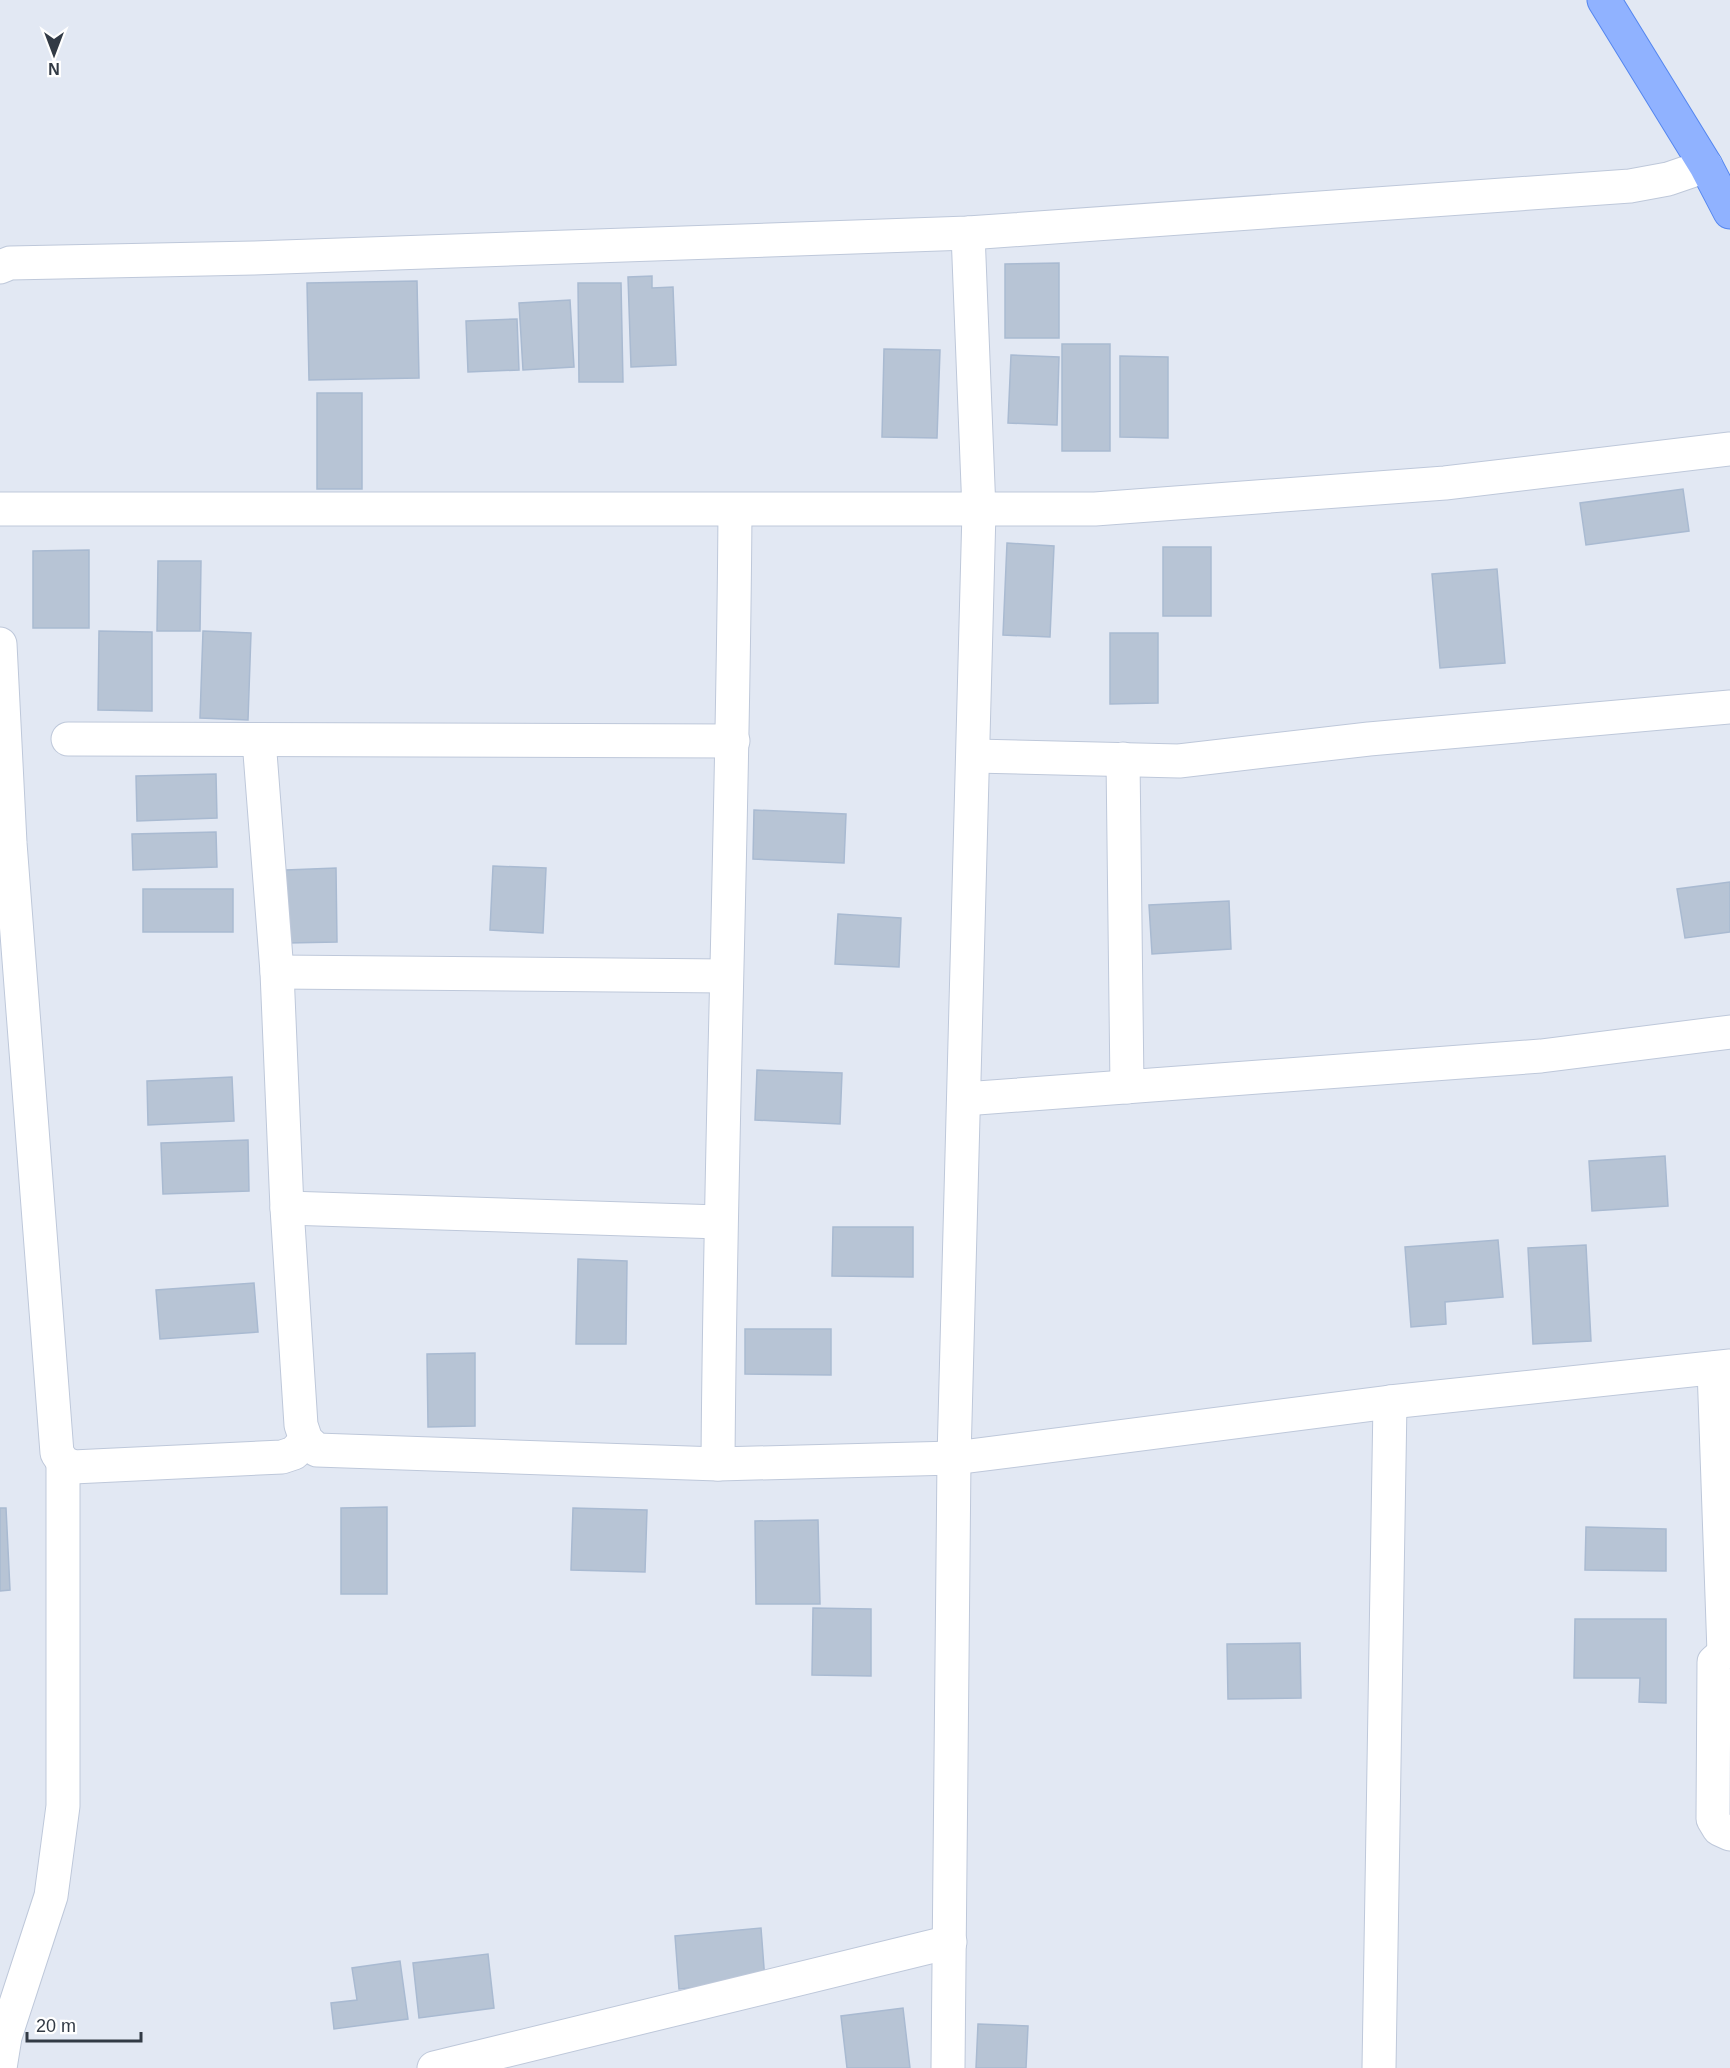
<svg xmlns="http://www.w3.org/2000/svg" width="1730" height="2068" font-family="Arial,sans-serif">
<rect width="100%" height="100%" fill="#e2e8f3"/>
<g fill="#b7c4d5" stroke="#a9bad1" stroke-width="1.5">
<path d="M1059,263V338H1005V264Z"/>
<path d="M652,276V288L673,287L676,365L631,367L628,277Z"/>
<path d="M417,281L419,378L309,380L307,283Z"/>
<path d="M578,283H621L623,382H579Z"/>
<path d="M570,300L574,367L523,370L519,303Z"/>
<path d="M517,319L519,370L468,372L466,321Z"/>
<rect x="1062" y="344" width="48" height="107"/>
<path d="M884,349L940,350L937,438L882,437Z"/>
<path d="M1011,355L1059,357L1057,425L1008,423Z"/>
<path d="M1120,356L1168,357V438L1120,437Z"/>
<rect x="317" y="393" width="45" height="96"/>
<path d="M1683,489L1689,531L1586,545L1580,503Z"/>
<path d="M1007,543L1054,546L1050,637L1003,635Z"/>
<rect x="1163" y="547" width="48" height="69"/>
<path d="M89,550V628H33V551Z"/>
<path d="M158,561H201L200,631H157Z"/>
<path d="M1497,569L1505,663L1440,668L1432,574Z"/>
<path d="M99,631L152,632V711L98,710Z"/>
<path d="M203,631L251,633L248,720L200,718Z"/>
<path d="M1110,633H1158V703L1110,704Z"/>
<path d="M216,774L217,818L137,821L136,776Z"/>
<path d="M754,810L846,814L844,863L753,859Z"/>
<path d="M216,832L217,867L133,870L132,834Z"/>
<path d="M493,866L546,868L543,933L490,930Z"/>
<path d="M336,868L337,942L288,943L286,870Z"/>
<path d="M1730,882V932L1685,938L1677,889Z"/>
<rect x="143" y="889" width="90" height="43"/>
<path d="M1229,901L1231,949L1152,954L1149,905Z"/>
<path d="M838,914L901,918L899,967L835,964Z"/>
<path d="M757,1070L842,1073L840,1124L755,1120Z"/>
<path d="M232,1077L234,1121L148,1125L147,1081Z"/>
<path d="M248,1140L249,1191L163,1194L161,1143Z"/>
<path d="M1665,1156L1668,1206L1592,1211L1589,1161Z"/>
<path d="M833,1227H913V1277L832,1276Z"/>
<path d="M1498,1240L1503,1297L1445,1302L1446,1324L1411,1327L1405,1247Z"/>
<path d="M1586,1245L1591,1341L1533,1344L1528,1248Z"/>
<path d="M578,1259L627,1261L626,1344H576Z"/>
<path d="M254,1283L258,1332L160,1339L156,1290Z"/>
<path d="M745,1329H831V1375L745,1374Z"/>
<path d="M475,1353V1426L428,1427L427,1354Z"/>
<path d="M387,1507V1594H341V1508Z"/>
<path d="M0,1508H6L10,1590L0,1591Z"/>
<path d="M573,1508L647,1510L645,1572L571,1570Z"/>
<path d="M818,1520L820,1604H756L755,1521Z"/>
<path d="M1586,1527L1666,1529V1571L1585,1570Z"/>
<path d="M813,1608L871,1609V1676L812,1675Z"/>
<path d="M1575,1619H1666V1703L1639,1702L1640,1678H1574Z"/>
<path d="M1300,1643L1301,1698L1228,1699L1227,1644Z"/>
<path d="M761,1928L765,1981L679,1989L675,1936Z"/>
<path d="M488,1954L494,2008L419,2018L413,1963Z"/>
<path d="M400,1961L408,2019L334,2029L331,2003L357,2000L352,1968Z"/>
<path d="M903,2008L910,2068H847L841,2016Z"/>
<path d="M978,2024L1028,2026L1026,2068H976Z"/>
</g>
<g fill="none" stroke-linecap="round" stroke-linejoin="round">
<g stroke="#bec8da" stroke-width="35">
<g id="minor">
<path d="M0,267L10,263L254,258L968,233L1630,186L1668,179L1706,166"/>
<path d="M0,509H1095L1445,483L1730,449"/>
<path d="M0,644L10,843L57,1453L63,1462L73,1467L282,1457L294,1453L306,1440"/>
<path d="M68,739L733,741"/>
<path d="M259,740L277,972L287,1208L301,1425L306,1440L317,1450L718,1464L954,1458L1390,1402L1730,1366"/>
<path d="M974,756L1179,761L1369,739L1730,707"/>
<path d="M1123,759L1127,1087"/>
<path d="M277,972L725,976"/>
<path d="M964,1099L1541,1056L1730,1032"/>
<path d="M287,1208L720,1222"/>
<path d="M1714,1368L1724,1653"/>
<path d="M718,1464C720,1146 733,829 735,511"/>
<path d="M1730,1652L1724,1653L1714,1662L1713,1819L1719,1829L1730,1834"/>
<path d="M0,2068L5,2037L51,1896L63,1806V1462"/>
<path d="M434,2068L950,1942"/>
<path d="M948,2068L954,1458L979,511L968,233"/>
<path d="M1379,2068L1390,1402"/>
</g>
</g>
<g stroke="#5486ef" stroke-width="35">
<path id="primary" d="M1604,0L1706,166L1730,212"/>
</g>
<use href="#minor" stroke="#fff" stroke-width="33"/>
<use href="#primary" stroke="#90b2ff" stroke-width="33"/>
</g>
<g transform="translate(54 54) rotate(180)" stroke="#ffffff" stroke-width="4.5" paint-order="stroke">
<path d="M0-4.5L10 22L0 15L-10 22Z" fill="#323a45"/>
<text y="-9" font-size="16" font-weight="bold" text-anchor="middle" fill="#323a45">N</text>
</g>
<path d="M27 2032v9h114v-9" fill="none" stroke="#323a45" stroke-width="3"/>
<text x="36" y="2032" font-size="18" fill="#323a45" stroke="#ffffff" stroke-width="4.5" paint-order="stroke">20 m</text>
</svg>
